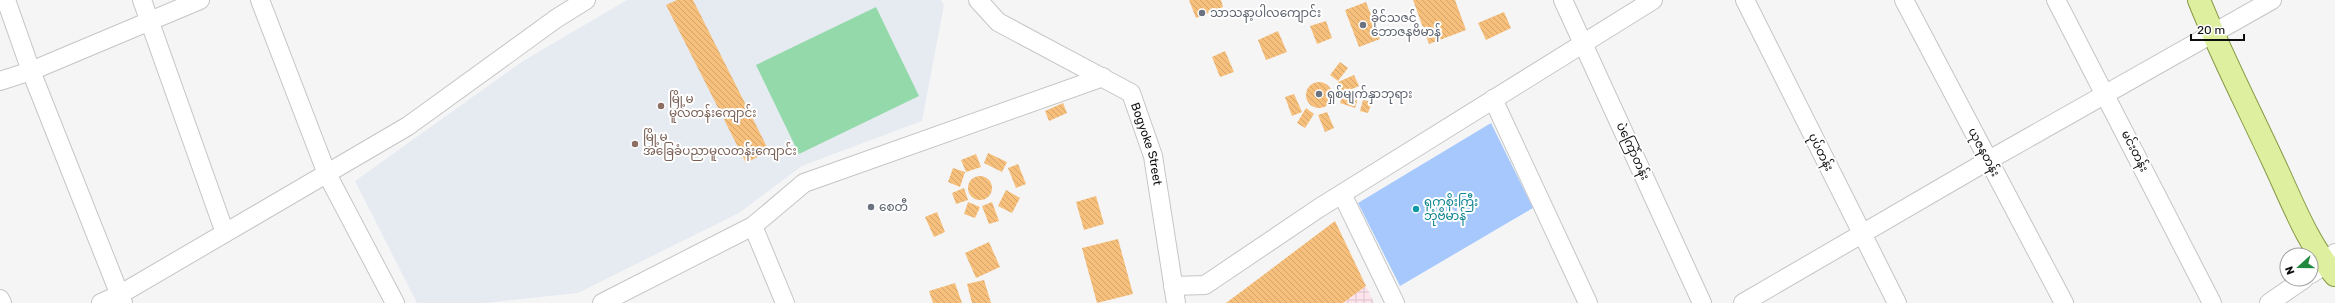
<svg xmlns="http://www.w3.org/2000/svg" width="2335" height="303" font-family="Rubik,'Noto Sans Myanmar',sans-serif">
<defs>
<pattern id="industrial-grid" width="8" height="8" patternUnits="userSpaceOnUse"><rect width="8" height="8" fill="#fde4ec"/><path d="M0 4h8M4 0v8" fill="none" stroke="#d8c2c9"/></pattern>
<pattern id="building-back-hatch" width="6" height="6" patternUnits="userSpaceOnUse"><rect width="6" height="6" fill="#f6c07c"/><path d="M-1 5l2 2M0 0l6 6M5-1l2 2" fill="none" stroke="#d2a46a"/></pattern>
</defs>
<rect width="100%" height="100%" fill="#f5f5f6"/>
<path fill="#e6ebf2" d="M627,0H941L944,5L922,121L802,166L739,213L578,293L485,303H417L355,181L523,61Z"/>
<path fill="url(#industrial-grid)" d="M1366,286L1374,303H1343Z"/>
<path fill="#94d9a9" d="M876,7L919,96L799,154L756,65Z"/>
<path fill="#a6c8fd" d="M1491,123L1533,208L1400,286L1358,203Z"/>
<g fill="url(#building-back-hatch)">
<path d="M677,0H693L769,151L746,163L666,5Z"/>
<path d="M1189,0H1221L1223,7L1196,18Z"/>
<path d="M1413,0H1455L1466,30L1429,44Z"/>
<path d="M1366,2L1380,39L1359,47L1345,10Z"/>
<path d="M1504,12L1511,28L1486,40L1478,23Z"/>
<path d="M1326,21L1332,38L1317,44L1310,26Z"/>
<path d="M1278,31L1287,52L1266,60L1258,40Z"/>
<path d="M1225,51L1234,72L1220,77L1212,57Z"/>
<path d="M1340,62L1348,68L1338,81L1330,75Z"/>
<path d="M1354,75L1359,86L1343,93L1338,82Z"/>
<circle cx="1319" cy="95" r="13"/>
<path d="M1294,94L1302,112L1292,116L1285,97Z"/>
<path d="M1343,94L1358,98L1355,108L1340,103Z"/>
<path d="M1363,100L1372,102L1368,113L1360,111Z"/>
<path d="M1063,103L1067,113L1049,121L1045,111Z"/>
<path d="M1306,108L1314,114L1305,128L1297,123Z"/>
<path d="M1327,112L1334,128L1325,132L1318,115Z"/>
<path d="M988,153L1007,162L1002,172L984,163Z"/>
<path d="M976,154L981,167L966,172L961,160Z"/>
<path d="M1018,164L1026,184L1016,188L1008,168Z"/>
<path d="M953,168L965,172L960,187L948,182Z"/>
<circle cx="980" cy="188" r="12"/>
<path d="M964,188L968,200L956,204L952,193Z"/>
<path d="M1006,190L1020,198L1012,213L998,206Z"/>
<path d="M1096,196L1104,224L1084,230L1076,202Z"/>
<path d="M968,202L980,207L975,218L964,214Z"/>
<path d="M992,202L999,221L989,224L982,206Z"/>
<path d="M937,212L945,232L934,237L925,217Z"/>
<path d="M1335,221L1366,286L1343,303H1226Z"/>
<path d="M1118,239L1133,294L1097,303L1082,248Z"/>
<path d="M989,242L1000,267L976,278L965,253Z"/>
<path d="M984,280L991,303H972L967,284Z"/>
<path d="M955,283L962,303H933L929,291Z"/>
</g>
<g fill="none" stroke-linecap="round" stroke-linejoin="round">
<g stroke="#c4c5c5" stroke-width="20">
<g id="minor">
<path d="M6,0L31,71L123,303"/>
<path d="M142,0L225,233"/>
<path d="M260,0L327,174L395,303"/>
<path id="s1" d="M978,0L998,22L1131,93L1153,156L1176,303"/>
<path d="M1563,0L1702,303"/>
<path d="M1745,0L1897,303"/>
<path d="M1904,0L2064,303"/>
<path d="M2056,0L2212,303"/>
<path d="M0,81L31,71L200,0"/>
<path d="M1493,99L1588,303"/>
<path d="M1342,194L1395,303"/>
<path d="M753,226L785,303"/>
<path d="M2311,274L2326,264L2335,253"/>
<path d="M1173,286L1205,285L1319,208L1653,0"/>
<path d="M0,299L2,303"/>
<path d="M101,303L119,295L408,126L557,18L586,0"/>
<path d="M602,303L753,226L804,183L1103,77"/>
<path d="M1743,303L1989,160L2272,0"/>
<path d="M2269,303L2304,279"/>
</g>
</g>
<g stroke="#879a44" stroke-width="24">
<path id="primary" d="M2199,0C2221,55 2248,107 2273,161C2291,199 2307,243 2335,275"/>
</g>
<use href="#minor" stroke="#fff" stroke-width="18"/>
<use href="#primary" stroke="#deefa0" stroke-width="22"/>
</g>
<g fill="#6b7280" stroke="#fff" stroke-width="1.5">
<circle cx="1202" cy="13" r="4"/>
<circle cx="1363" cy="25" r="4"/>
<circle cx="1319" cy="94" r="4"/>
<circle cx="871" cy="207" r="4"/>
</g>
<g fill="#8d6e63" stroke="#fff" stroke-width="1.5">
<circle cx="661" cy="106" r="4"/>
<circle cx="635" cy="144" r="4"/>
</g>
<circle fill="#0f9aa8" stroke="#fff" stroke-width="1.5" cx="1416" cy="209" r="4"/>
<g text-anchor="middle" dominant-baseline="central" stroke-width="4" stroke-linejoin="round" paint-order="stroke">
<g font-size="12" fill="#5b616d" stroke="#fff" text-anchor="start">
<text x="1210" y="13">သာသနာ့ပါလကျောင်း</text>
<text x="1371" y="18">ခိုင်သဇင်<tspan x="1371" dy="14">ဘောဇနဗိမာန်</tspan></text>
<text x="1327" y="94">ရှစ်မျက်နှာဘုရား</text>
<text x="879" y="207">စေတီ</text>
</g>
<g font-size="12" fill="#785e54" stroke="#fff" text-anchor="start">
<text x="669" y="99">မြို့မ<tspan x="669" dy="14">မူလတန်းကျောင်း</tspan></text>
<text x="643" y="137">မြို့မ<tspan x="643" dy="14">အခြေခံပညာမူလတန်းကျောင်း</tspan></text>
</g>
<g font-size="12" fill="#0e0e0e" stroke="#fff">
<text stroke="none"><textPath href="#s1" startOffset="234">Bogyoke Street</textPath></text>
<text transform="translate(1633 151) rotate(65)">ပဲကြော်တန်း</text>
<text transform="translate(2135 151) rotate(63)">မင်းတန်း</text>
<text transform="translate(1821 152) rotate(63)">ပုပ်တန်း</text>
<text transform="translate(1984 152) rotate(62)">ယုဇနတန်း</text>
</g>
<g font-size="12" fill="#0d838f" stroke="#fff" text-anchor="start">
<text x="1424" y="202">ရုက္ခစိုးကြီး<tspan x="1424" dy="14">ဘုံဗိမာန်</tspan></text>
</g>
</g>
<g transform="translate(2299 267) rotate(249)"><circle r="19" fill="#ffffff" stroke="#9f9f9f"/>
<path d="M0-3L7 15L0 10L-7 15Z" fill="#21883e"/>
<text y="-6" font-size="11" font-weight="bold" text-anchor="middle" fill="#0e0e0e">N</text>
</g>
<path d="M2191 34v6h53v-6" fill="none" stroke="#0e0e0e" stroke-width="2"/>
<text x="2197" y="34" font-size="12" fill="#0e0e0e" stroke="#ffffff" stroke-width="3" paint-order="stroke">20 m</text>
</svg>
